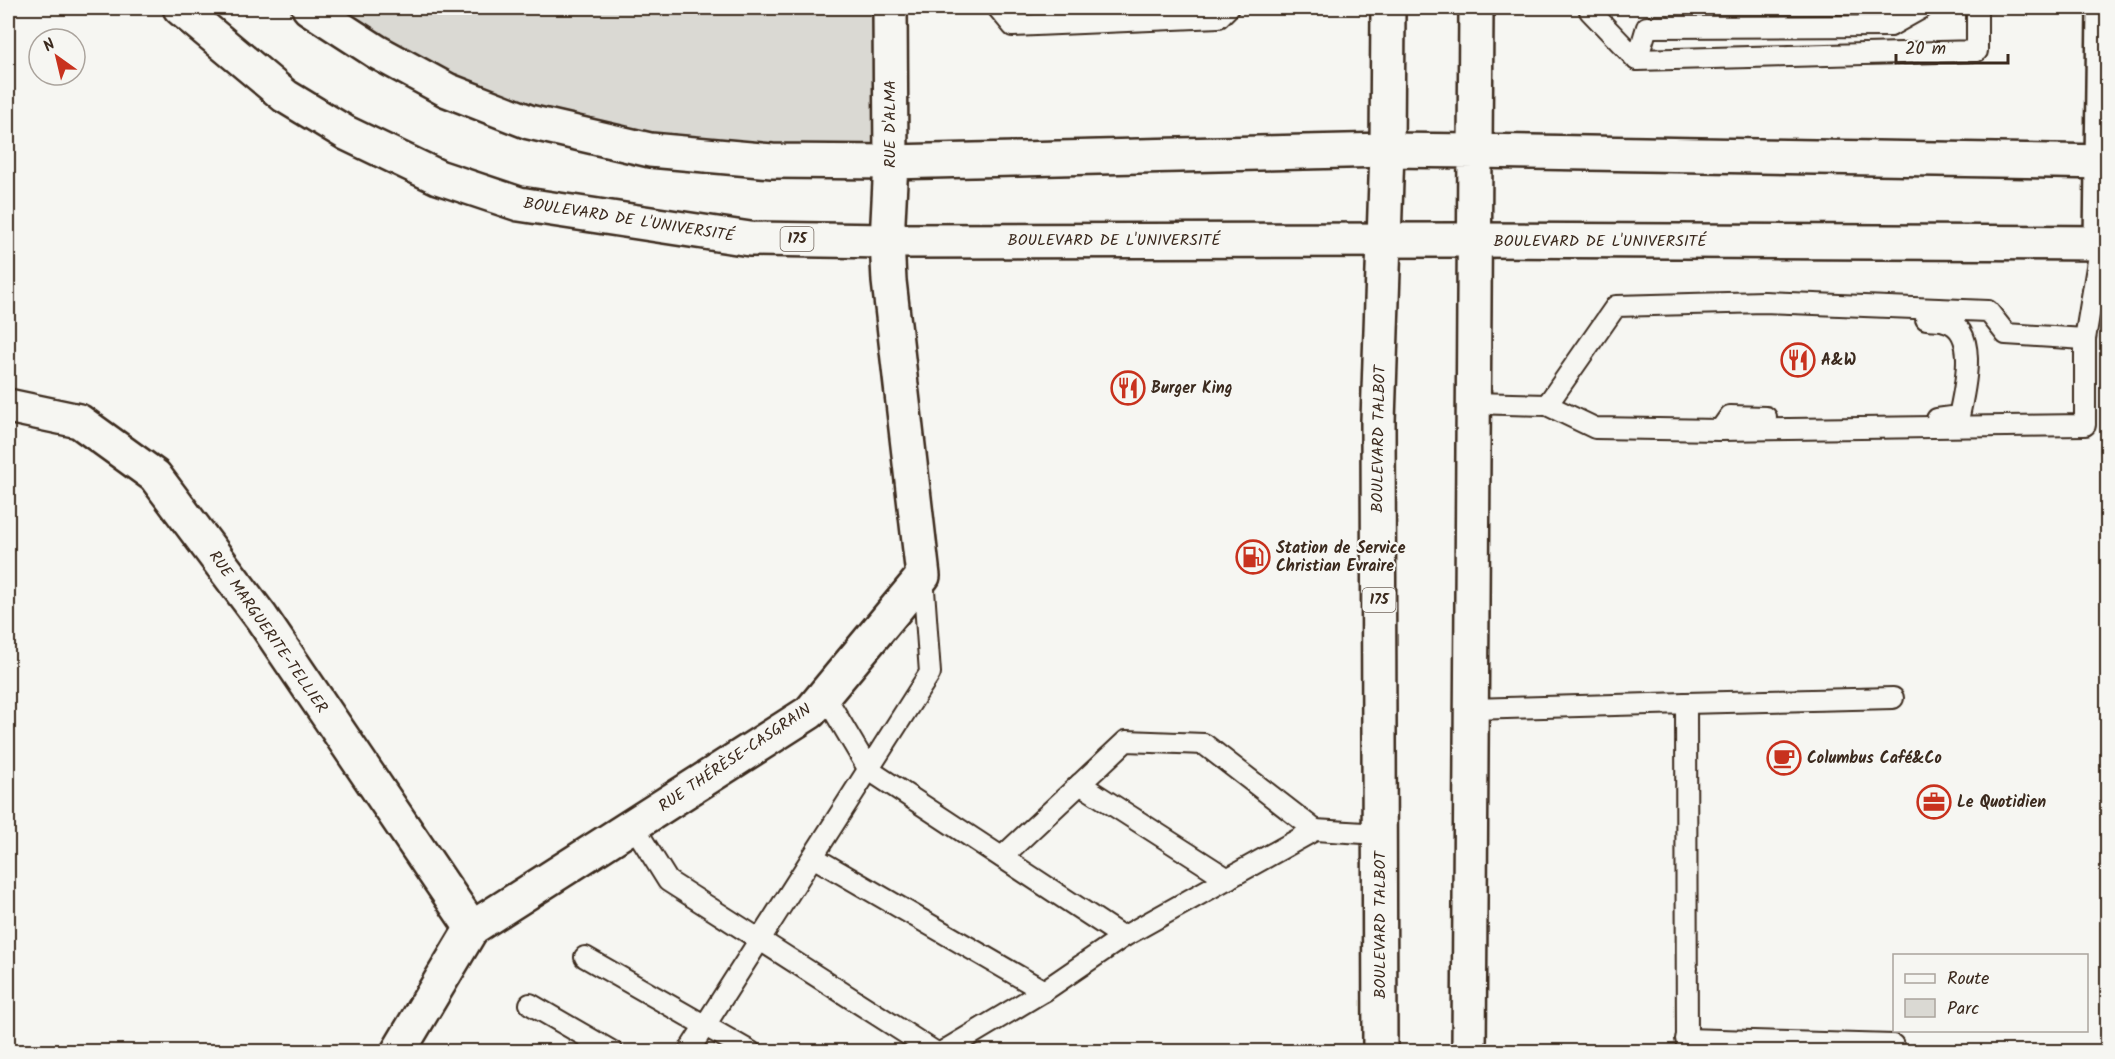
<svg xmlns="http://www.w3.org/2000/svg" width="2115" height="1059" font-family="Kalam,sans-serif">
<rect width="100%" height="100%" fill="#f6f6f2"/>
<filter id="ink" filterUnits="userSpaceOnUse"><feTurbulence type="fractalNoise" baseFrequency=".0167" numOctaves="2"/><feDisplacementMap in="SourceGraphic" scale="12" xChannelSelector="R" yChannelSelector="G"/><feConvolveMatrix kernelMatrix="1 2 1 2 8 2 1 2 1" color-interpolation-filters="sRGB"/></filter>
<g filter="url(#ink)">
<path fill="#dad9d3" stroke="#8a8278" stroke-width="1.5" d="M309,8H890L891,162L529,122Z"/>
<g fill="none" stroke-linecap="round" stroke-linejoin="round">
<g stroke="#3b2a1e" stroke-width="24">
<g id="lane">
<path d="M998,8L1013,26L1219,17L1228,8"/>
<path d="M1590,8V11L1637,60L1977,51V8"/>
<path d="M1890,26L1922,8"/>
<path d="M1637,60L1647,27L1890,26L1891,8"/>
<path d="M1926,319C1932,320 1939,319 1945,321C1980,329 1964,392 1959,416L1937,419"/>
<path d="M1472,403L1547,405L1616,306L1764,302L1988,311L2006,334L2085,339L2101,243"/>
<path d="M1547,405L1595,428L1720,430L2085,425V339"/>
<path d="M1720,430L1730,416L1766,417"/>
<path d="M824,694L869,770L1123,937L1315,830L1380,834"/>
<path d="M1686,703L1893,698"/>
<path d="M1471,709L1686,703L1687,1052"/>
<path d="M1080,784L1228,879"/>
<path d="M633,825L668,881L935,1052"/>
<path d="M813,857L1044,991L1123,937"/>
<path d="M1002,857L1126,741L1204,744L1315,830"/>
<path d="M585,957L751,1052"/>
<path d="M530,1004L613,1052"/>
<path d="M1686,1039L1893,1045"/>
<path d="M688,1052L930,673L923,576"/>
<path d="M942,1052L1044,991"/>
</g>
</g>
<g stroke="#3b2a1e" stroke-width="38">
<g id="street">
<path d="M2101,243L2104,8"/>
<path d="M8,406L79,421L155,476L261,617L472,928"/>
<path d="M398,1052L472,928L810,712L923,576L889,281L887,241L891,162L890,8"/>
</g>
</g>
<g stroke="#3b2a1e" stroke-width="38">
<g id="secondary">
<path d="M1476,8L1475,151L2108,162"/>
<path d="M1387,150L1388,8"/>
<path d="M1473,240L2108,243"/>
</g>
</g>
<g stroke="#3b2a1e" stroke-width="38">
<g id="primary">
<path d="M180,8L285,96L346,133L438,177L519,204L750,239L887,241L1473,240"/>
<path d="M309,8L377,52L447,90L529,122L650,150L772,161L891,162L1387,150L1475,151L1469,1052"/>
<path d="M1380,1052L1378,421L1387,150"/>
</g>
</g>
<use href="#lane" stroke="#f6f6f2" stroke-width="20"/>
<use href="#street" stroke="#f6f6f2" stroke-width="33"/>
<use href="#secondary" stroke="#f6f6f2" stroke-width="33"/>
<use href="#primary" stroke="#f6f6f2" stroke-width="33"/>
</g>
</g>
<defs>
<g id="restaurant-ring" transform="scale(1.725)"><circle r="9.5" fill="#f6f6f2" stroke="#c8321e" stroke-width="1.5"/><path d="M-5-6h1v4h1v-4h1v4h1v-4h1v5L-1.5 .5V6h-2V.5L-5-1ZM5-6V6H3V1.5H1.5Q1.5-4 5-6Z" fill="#c8321e"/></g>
<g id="fuel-ring" transform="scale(1.725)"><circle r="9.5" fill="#f6f6f2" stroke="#c8321e" stroke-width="1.5"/><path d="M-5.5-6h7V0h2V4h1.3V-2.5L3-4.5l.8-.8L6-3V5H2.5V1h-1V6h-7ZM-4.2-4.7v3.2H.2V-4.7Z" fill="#c8321e"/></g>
<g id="cafe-ring" transform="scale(1.725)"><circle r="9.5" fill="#f6f6f2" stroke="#c8321e" stroke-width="1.5"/><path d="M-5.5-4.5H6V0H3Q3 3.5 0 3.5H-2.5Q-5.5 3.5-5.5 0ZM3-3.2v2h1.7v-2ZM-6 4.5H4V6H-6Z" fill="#c8321e"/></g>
<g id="office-ring" transform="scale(1.725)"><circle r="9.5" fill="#f6f6f2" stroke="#c8321e" stroke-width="1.5"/><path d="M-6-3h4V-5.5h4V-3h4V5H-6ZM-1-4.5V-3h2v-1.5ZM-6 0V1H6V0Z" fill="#c8321e"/></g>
</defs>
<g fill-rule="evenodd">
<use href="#restaurant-ring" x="1798" y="360"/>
<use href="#restaurant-ring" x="1128" y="388"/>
<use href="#fuel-ring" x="1253" y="557"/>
<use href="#cafe-ring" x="1784" y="758"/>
<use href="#office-ring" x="1934" y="802"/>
</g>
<g text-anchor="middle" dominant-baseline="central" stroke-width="4.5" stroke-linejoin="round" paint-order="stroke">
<g fill="#f6f6f2" stroke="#73675e" stroke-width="1.5">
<rect x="780.5" y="227" width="33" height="24" rx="4.5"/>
<rect x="1362.5" y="588" width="33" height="24" rx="4.5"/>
</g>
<g font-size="15" font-weight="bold" fill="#3b2a1e">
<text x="797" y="239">175</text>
<text x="1379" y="600">175</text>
</g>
<g font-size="16" fill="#3b2a1e" stroke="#f6f6f2">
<text transform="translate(890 124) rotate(-90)">RUE D'ALMA</text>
<text transform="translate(629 220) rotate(9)">BOULEVARD DE L'UNIVERSITÉ</text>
<text x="1114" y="240">BOULEVARD DE L'UNIVERSITÉ</text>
<text x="1600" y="241">BOULEVARD DE L'UNIVERSITÉ</text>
<text transform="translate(1379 439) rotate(-89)">BOULEVARD TALBOT</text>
<text transform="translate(268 632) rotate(55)">RUE MARGUERITE-TELLIER</text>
<text transform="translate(735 758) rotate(-34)">RUE THÉRÈSE-CASGRAIN</text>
<text transform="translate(1380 925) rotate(-90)">BOULEVARD TALBOT</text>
</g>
<g font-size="16" font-weight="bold" fill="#3b2a1e" stroke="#f6f6f2" text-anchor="start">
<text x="1821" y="360">A&amp;W</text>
<text x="1151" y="388">Burger King</text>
<text x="1276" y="548">Station de Service<tspan x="1276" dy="18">Christian Evraire</tspan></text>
<text x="1807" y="758">Columbus Café&amp;Co</text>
<text x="1957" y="802">Le Quotidien</text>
</g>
</g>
<rect width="2115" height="1059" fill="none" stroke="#f6f6f2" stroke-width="30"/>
<rect x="15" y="15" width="2085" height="1029" fill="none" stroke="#3b2a1e" stroke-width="2" filter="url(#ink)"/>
<rect x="1893" y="954" width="195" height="78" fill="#f6f6f2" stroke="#aba49d" stroke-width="1.5"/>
<rect x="1905" y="974" width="30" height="9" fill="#f6f6f2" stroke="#aba49d" stroke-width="1.5"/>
<text x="1947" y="984" font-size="18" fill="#3b2a1e">Route</text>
<rect x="1905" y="999" width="30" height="18" fill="#dad9d3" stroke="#aba49d" stroke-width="1.5"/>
<text x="1947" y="1014" font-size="18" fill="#3b2a1e">Parc</text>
<g transform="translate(57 57) rotate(326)"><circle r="28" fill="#f6f6f2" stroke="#aba49d" stroke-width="1.5"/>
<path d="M0-4.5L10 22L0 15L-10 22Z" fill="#c8321e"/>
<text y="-9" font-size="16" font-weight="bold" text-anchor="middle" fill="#3b2a1e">N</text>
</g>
<path d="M1896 54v9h112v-9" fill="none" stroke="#3b2a1e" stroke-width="3"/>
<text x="1905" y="54" font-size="18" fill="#3b2a1e" stroke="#f6f6f2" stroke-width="4.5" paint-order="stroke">20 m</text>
</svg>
